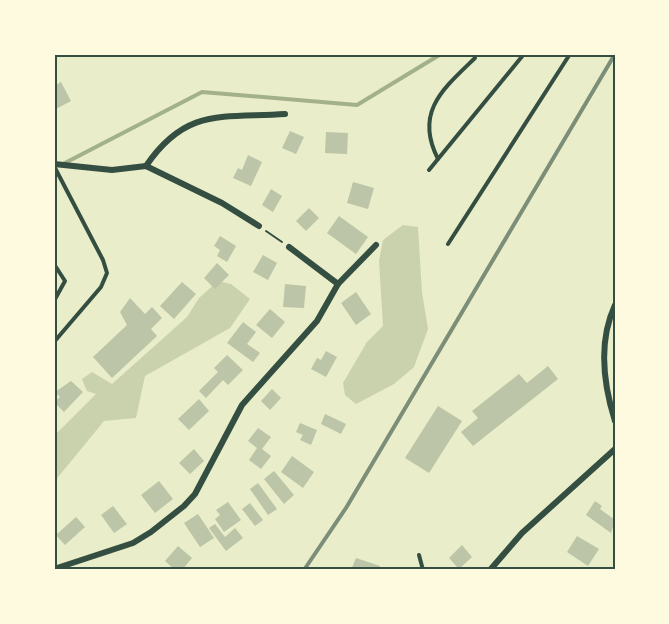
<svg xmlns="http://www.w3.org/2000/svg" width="669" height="624" font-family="Arial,sans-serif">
<rect width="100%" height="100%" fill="#e9edc9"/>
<g fill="#cad2ad">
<path d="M403,225L418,227L422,292L428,329L414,367L394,384L356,404L345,395L343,383L367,342L383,326L379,261L383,240Z"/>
<path d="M218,281L231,284L250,299L230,328L145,376L136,418L104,421L54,482V436L96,394L87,391L82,379L92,372L112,384L187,317L199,298Z"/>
</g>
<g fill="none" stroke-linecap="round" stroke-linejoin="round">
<path stroke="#a3b18a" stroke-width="4" d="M63,164L202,92L357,105L441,54"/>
</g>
<g fill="#bcc5a7">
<path d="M61,82L71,101L54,110V86Z"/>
<path d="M290,131L304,137L296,154L282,148Z"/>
<path d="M326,132L348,133L347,154L325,153Z"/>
<path d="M248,155L262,162L251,186L233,178L238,168L242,170Z"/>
<path d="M353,182L374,188L368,209L347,203Z"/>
<path d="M271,189L282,196L273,212L262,205Z"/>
<path d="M309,208L319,218L306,231L296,221Z"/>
<path d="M339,216L368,237L356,254L327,233Z"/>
<path d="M220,236L236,246L227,262L217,256L220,250L214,246Z"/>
<path d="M263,255L277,263L268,280L253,272Z"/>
<path d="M217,263L229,275L215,289L204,278Z"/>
<path d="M182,282L196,294L174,319L160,306Z"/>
<path d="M285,284L306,286L304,308L283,307Z"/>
<path d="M356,292L371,314L356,325L341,303Z"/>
<path d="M130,298L145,314L152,307L162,318L151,329L157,336L112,378L93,357L127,325L120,312Z"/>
<path d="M270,309L285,322L272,338L256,325Z"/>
<path d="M243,322L256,332L247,344L260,353L253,362L227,343Z"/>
<path d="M326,351L337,357L326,377L311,369L317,358L321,360Z"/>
<path d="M227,355L243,370L228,385L223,380L206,398L199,391L218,372L214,368Z"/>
<path d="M548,366L558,379L473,446L461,432L478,418L472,411L519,374L527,383Z"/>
<path d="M71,381L83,392L64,412L54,402L60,397L55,392Z"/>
<path d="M272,389L281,398L270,410L261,401Z"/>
<path d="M199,399L209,411L189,430L178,419Z"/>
<path d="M438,406L462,421L429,473L405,458Z"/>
<path d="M325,414L346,424L341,434L321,424Z"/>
<path d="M300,423L317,430L311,445L300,440L303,435L296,432Z"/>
<path d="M258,428L271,437L262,449L271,456L261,469L249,460L257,448L248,441Z"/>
<path d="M194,449L204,461L190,474L179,463Z"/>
<path d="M292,456L314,472L303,488L281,472Z"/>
<path d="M274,471L294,495L284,504L264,479Z"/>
<path d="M159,481L173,499L155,513L141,495Z"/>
<path d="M258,483L277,509L268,515L250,489Z"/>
<path d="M595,501L602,506L600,509L615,520L611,533L586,515Z"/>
<path d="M228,502L241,520L224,532L215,519L220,515L216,510Z"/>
<path d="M250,503L263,520L255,526L242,509Z"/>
<path d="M113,506L127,524L114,533L101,515Z"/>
<path d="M198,514L214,538L200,547L184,523Z"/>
<path d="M76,517L85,527L65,545L56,535Z"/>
<path d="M215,524L225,537L235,528L243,538L226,551L209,528Z"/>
<path d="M577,536L599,549L588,566L567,552Z"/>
<path d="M462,545L472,557L459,569L449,558Z"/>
<path d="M178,546L192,558L182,570H175L165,561Z"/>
<path d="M356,558L380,566L378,570H351Z"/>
</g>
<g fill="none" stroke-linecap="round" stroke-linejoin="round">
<path stroke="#344e41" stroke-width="2" d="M266,231L282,242"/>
<g stroke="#344e41" stroke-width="4">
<path d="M438,159C414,112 443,89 475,58"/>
<path d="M54,166L103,260L107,273L101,287L54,342"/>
<path d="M429,170L524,54"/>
<path d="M448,244L570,54"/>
<path d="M54,264L65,281L54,301"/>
<path d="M419,555L423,570"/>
</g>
<g stroke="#344e41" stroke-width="6">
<path d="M54,164L112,170L146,166L222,203L259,226"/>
<path d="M146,166C186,107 223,118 285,114"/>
<path d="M289,247L338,284"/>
<path d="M615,305C598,342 603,383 615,421"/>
<path d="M54,569L133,543L151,532L184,506L195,494L242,405L317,321L338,284L376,245"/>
<path d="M490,570L522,533L615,449"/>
</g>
<path stroke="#7c8e77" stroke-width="4" d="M304,570L346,508L615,54"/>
</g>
<rect width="669" height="624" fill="none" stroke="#fefae0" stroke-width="111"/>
<rect x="56" y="56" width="558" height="512" fill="none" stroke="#344e41" stroke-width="2"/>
</svg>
